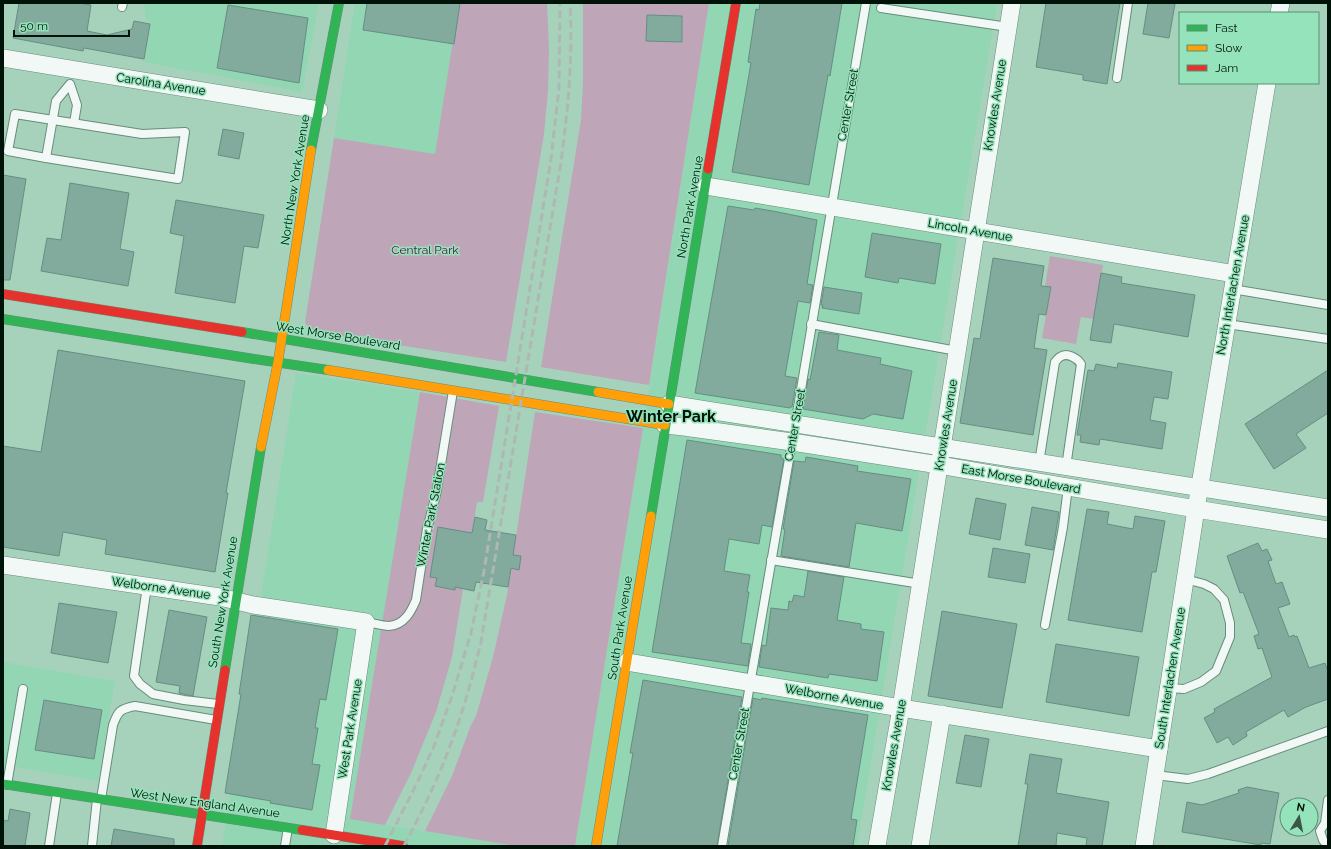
<svg xmlns="http://www.w3.org/2000/svg" width="1331" height="849" font-family="Raleway,sans-serif">
<rect width="100%" height="100%" fill="#a6d2bb"/>
<g fill="#92d6b3">
<path d="M144,3H319L302,92L144,62L151,22H146Z"/>
<path d="M355,3H460L435,154L334,138Z"/>
<path d="M709,3H997L857,846H575L643,428Z"/>
<path d="M296,373L420,392L350,819L516,846H222Z"/>
<path d="M3,662L115,681L98,781L3,765Z"/>
</g>
<g fill="#bea5b8">
<path d="M459,3H547L549,48L548,91L544,134L506,362L310,331L305,322L334,138L435,154Z"/>
<path d="M583,3H709L649,385L541,367L581,120L583,83Z"/>
<path d="M1050,256L1103,265L1094,319L1081,317L1076,344L1042,338L1051,288L1045,286Z"/>
<path d="M420,392L499,406L483,502H477L452,657L436,712L411,773L385,825L350,819Z"/>
<path d="M535,412L643,428L575,846H516L425,831L452,776L471,725L476,716L493,657L507,595Z"/>
</g>
<g fill="#82ab9d" stroke="#638f82">
<path d="M19,3H79L91,5L87,31L107,35L132,29L134,21L150,24L144,59L84,48L83,51L13,38Z"/>
<path d="M367,3H460L454,44L363,30Z"/>
<path d="M760,3H842L830,76L828,75L809,185L732,172L751,63L748,62L756,9L759,10Z"/>
<path d="M1046,3H1120L1107,84L1083,80V75L1036,67Z"/>
<path d="M1148,3H1168L1175,4L1169,38L1143,34Z"/>
<path d="M228,5L308,18L299,83L217,68Z"/>
<path d="M647,15L682,16V42L646,41Z"/>
<path d="M223,129L244,133L239,159L218,155Z"/>
<path d="M3,175L26,179L10,280H3Z"/>
<path d="M70,183L129,193L120,249L134,252L128,286L41,271L47,238L61,240Z"/>
<path d="M176,200L264,215L258,248L244,246L235,303L175,293L184,236L170,233Z"/>
<path d="M728,206L754,210L755,208L778,212L817,220L807,284L813,285L810,303L798,301L785,376L797,378L792,407H790V408L695,393Z"/>
<path d="M872,233L941,244L935,284L899,278L898,283L865,277Z"/>
<path d="M993,258L1044,266L1041,286L1051,287L1046,315L1039,314L1034,348L1047,350L1033,435L960,423L974,338L980,339Z"/>
<path d="M1101,273L1122,277L1121,283L1195,295L1188,337L1114,324L1111,343L1090,340Z"/>
<path d="M824,287L862,293L859,314L822,308L823,305H821Z"/>
<path d="M819,332L839,335L837,350L881,358L880,364L912,371L903,419L873,414L863,419L803,409L808,379L810,380Z"/>
<path d="M58,350L245,381L226,493H228L215,572L105,554L107,540L63,532L59,556L3,547V446L41,452Z"/>
<path d="M1118,363L1172,372L1168,399L1154,397L1150,420L1166,423L1162,449L1100,439L1099,445L1080,442L1081,435H1077L1088,370L1094,371L1096,364L1117,368Z"/>
<path d="M1328,370V413L1296,434L1306,448L1274,469L1245,424Z"/>
<path d="M687,440L781,455V458L784,459L772,527L762,525L759,544L729,539L724,571L750,575L747,592H749L741,643L751,644L748,666L652,652Z"/>
<path d="M806,457L858,466L857,471L911,479L902,531L856,523L849,567L781,556L785,529H783L794,461L805,462Z"/>
<path d="M976,498L1006,504L1000,540L969,534Z"/>
<path d="M1032,507L1059,512L1053,550L1025,545Z"/>
<path d="M1087,509L1109,512L1107,524L1133,529L1135,516L1165,521L1156,572H1152L1142,632L1068,620Z"/>
<path d="M475,517L487,520L485,530L516,535L513,555L521,556L519,570L511,568L508,587L476,582L474,591L455,587V590L435,586L437,578L430,577L438,527L472,533Z"/>
<path d="M1258,543L1262,551L1267,549L1272,560L1268,561L1276,584L1282,582L1290,604L1278,608L1289,637L1294,635L1295,637L1297,636L1309,668L1325,663L1328,671V699L1306,707L1288,717L1284,710L1246,732L1247,736L1233,745L1228,737L1217,743L1204,718L1215,712L1214,709L1272,677L1262,648L1258,649L1254,636L1259,634L1243,592L1240,593L1227,556Z"/>
<path d="M993,548L1030,554L1025,583L988,577Z"/>
<path d="M808,571L844,577L837,620L861,624V629L884,632L877,681L829,674L828,678L759,667L762,645L766,646L771,608L788,610L789,601L792,602L794,595L804,597Z"/>
<path d="M59,603L117,612L108,663L51,653Z"/>
<path d="M169,610L207,617L193,696L179,693L180,686L156,682Z"/>
<path d="M942,611L1017,624L1002,708L928,696Z"/>
<path d="M251,615L338,629L326,700L320,699L315,728H318L312,764L320,765L312,810L270,803L271,801L225,793L241,694H239Z"/>
<path d="M1056,644L1139,657L1129,716L1046,702Z"/>
<path d="M643,680L742,697L717,846H617L633,753H630Z"/>
<path d="M753,698L761,700L762,698L868,715L851,819L857,820L853,846H728Z"/>
<path d="M44,700L102,710L94,759L35,750Z"/>
<path d="M965,735L989,739L981,787L956,783Z"/>
<path d="M1030,754L1062,759L1056,793L1109,802L1102,846H1086L1087,838L1057,833L1056,846H1018L1028,784H1025Z"/>
<path d="M1247,787L1279,793L1270,844L1261,843V845L1182,832L1187,802L1202,805L1239,793L1238,790Z"/>
<path d="M10,809L30,813L25,846H3V820L8,821Z"/>
<path d="M114,829L174,839V846H111Z"/>
</g>
<g fill="none" stroke-linecap="round" stroke-linejoin="round">
<g stroke="#688c7b" stroke-width="10">
<g id="lane">
<path d="M122,7L123,3"/>
<path d="M881,8L1008,27"/>
<path d="M1117,78L1128,3"/>
<path d="M15,114L142,134L185,132L178,179L46,158L8,151Z"/>
<path d="M46,158L56,101L70,84L77,105L74,123"/>
<path d="M1232,289L1328,305"/>
<path d="M811,324L957,351"/>
<path d="M1227,324L1328,339"/>
<path d="M795,425L866,3"/>
<path d="M1039,463L1055,362C1057,360 1058,358 1060,357C1067,352 1077,358 1081,364L1066,467"/>
<path d="M771,560L921,584"/>
<path d="M147,586L134,676L140,684L153,694L184,700L218,704"/>
<path d="M366,622C373,623 382,626 389,626C404,625 411,612 416,600L427,529L436,495L453,391"/>
<path d="M1045,625L1063,527L1068,487"/>
<path d="M1168,688L1184,689L1201,682L1216,671L1230,637V623L1224,600L1214,589L1204,584L1185,579"/>
<path d="M1155,775L1188,779L1208,774L1328,731"/>
<path d="M7,785L23,689"/>
<path d="M101,799L113,725C118,711 120,709 135,706L216,720"/>
<path d="M49,846L57,793"/>
<path d="M92,846L97,799"/>
<path d="M285,846L288,828"/>
<path d="M722,846L792,442"/>
<path d="M1328,846L1323,840L1320,831L1325,823L1328,800"/>
</g>
</g>
<g stroke="#688c7b" stroke-width="18">
<g id="street">
<path d="M1279,13L1281,3"/>
<path d="M3,58L319,110"/>
<path d="M706,186L1235,274"/>
<path d="M669,404L1328,508"/>
<path d="M665,425L684,427L792,442L939,465L1196,509L1328,530"/>
<path d="M3,565L220,597L253,605L366,622L334,835"/>
<path d="M627,662L901,708L1159,749"/>
<path d="M877,846L901,708L1012,3"/>
<path d="M920,846L942,714"/>
<path d="M1144,846L1196,509L1267,83"/>
</g>
</g>
<g stroke="#688c7b" stroke-width="10">
<g id="fast">
<path d="M311,150L339,3"/>
<path d="M3,319L254,359L328,370"/>
<path d="M242,332L598,392"/>
<path d="M651,516L708,169"/>
<path d="M225,670L261,447"/>
<path d="M3,784L302,830"/>
</g>
</g>
<g stroke="#688c7b" stroke-width="10">
<g id="slow">
<path d="M328,370L665,425"/>
<path d="M598,392L669,404"/>
<path d="M261,447L278,362L311,150"/>
<path d="M596,846L651,516"/>
</g>
</g>
<g stroke="#688c7b" stroke-width="10">
<g id="jam">
<path d="M708,169L736,3"/>
<path d="M3,294L242,332"/>
<path d="M302,830L403,846"/>
<path d="M197,846L225,670"/>
</g>
</g>
<use href="#lane" stroke="#f2f8f5" stroke-width="8"/>
<use href="#street" stroke="#f2f8f5" stroke-width="17"/>
<use href="#fast" stroke="#30b455" stroke-width="9"/>
<use href="#slow" stroke="#ff9f0a" stroke-width="9"/>
<use href="#jam" stroke="#e5322d" stroke-width="9"/>
<g stroke="#aeb8b2" stroke-width="3" stroke-dasharray="8 4" stroke-linecap="butt">
<path d="M385,846L419,779L434,746L452,696L471,633L484,571L551,159L559,88L560,3"/>
<path d="M404,846C420,815 436,784 448,751C462,716 472,679 481,642L561,162C568,109 573,57 570,3"/>
</g>
</g>
<g text-anchor="middle" dominant-baseline="central" stroke-width="3" stroke-linejoin="round" paint-order="stroke">
<g font-size="12" fill="#001309" stroke="#95e3ba">
<text transform="translate(161 84) rotate(9)">Carolina Avenue</text>
<text transform="translate(848 105) rotate(-80)">Center Street</text>
<text transform="translate(995 105) rotate(-81)">Knowles Avenue</text>
<text transform="translate(295 180) rotate(-81)">North New York Avenue</text>
<text transform="translate(690 207) rotate(-80)">North Park Avenue</text>
<text transform="translate(970 230) rotate(10)">Lincoln Avenue</text>
<text transform="translate(1233 285) rotate(-80)">North Interlachen Avenue</text>
<text transform="translate(338 336) rotate(9)">West Morse Boulevard</text>
<text transform="translate(795 425) rotate(-80)">Center Street</text>
<text transform="translate(946 425) rotate(-81)">Knowles Avenue</text>
<text transform="translate(1021 479) rotate(10)">East Morse Boulevard</text>
<text transform="translate(431 515) rotate(-79)">Winter Park Station</text>
<text transform="translate(161 588) rotate(8)">Welborne Avenue</text>
<text transform="translate(223 602) rotate(-81)">South New York Avenue</text>
<text transform="translate(620 628) rotate(-81)">South Park Avenue</text>
<text transform="translate(1170 678) rotate(-81)">South Interlachen Avenue</text>
<text transform="translate(834 697) rotate(10)">Welborne Avenue</text>
<text transform="translate(350 729) rotate(-81)">West Park Avenue</text>
<text transform="translate(739 744) rotate(-80)">Center Street</text>
<text transform="translate(894 745) rotate(-80)">Knowles Avenue</text>
<text transform="translate(205 803) rotate(8)">West New England Avenue</text>
</g>
<g font-size="12" fill="#5a0c47" stroke="#95e3ba">
<text x="425" y="250">Central Park</text>
</g>
<g font-size="16" font-weight="bold" fill="#001309" stroke="#95e3ba">
<text x="671" y="416">Winter Park</text>
</g>
</g>
<rect width="1331" height="849" fill="none" stroke="#001309" stroke-width="8"/>
<rect x="1179" y="12" width="140" height="72" fill="#95e3ba" stroke="#599073"/>
<rect x="1187" y="25" width="20" height="6" fill="#30b455" stroke="#599073"/>
<text x="1215" y="32" font-size="12" fill="#001309">Fast</text>
<rect x="1187" y="45" width="20" height="6" fill="#ff9f0a" stroke="#599073"/>
<text x="1215" y="52" font-size="12" fill="#001309">Slow</text>
<rect x="1187" y="65" width="20" height="6" fill="#e5322d" stroke="#599073"/>
<text x="1215" y="72" font-size="12" fill="#001309">Jam</text>
<g transform="translate(1299 817) rotate(10)"><circle r="19" fill="#95e3ba" stroke="#599073"/>
<path d="M0-3L7 15L0 10L-7 15Z" fill="#3a5647"/>
<text y="-6" font-size="11" font-weight="bold" text-anchor="middle" fill="#001309">N</text>
</g>
<path d="M14 30v6h115v-6" fill="none" stroke="#001309" stroke-width="2"/>
<text x="20" y="30" font-size="12" fill="#001309" stroke="#95e3ba" stroke-width="3" paint-order="stroke">50 m</text>
</svg>
